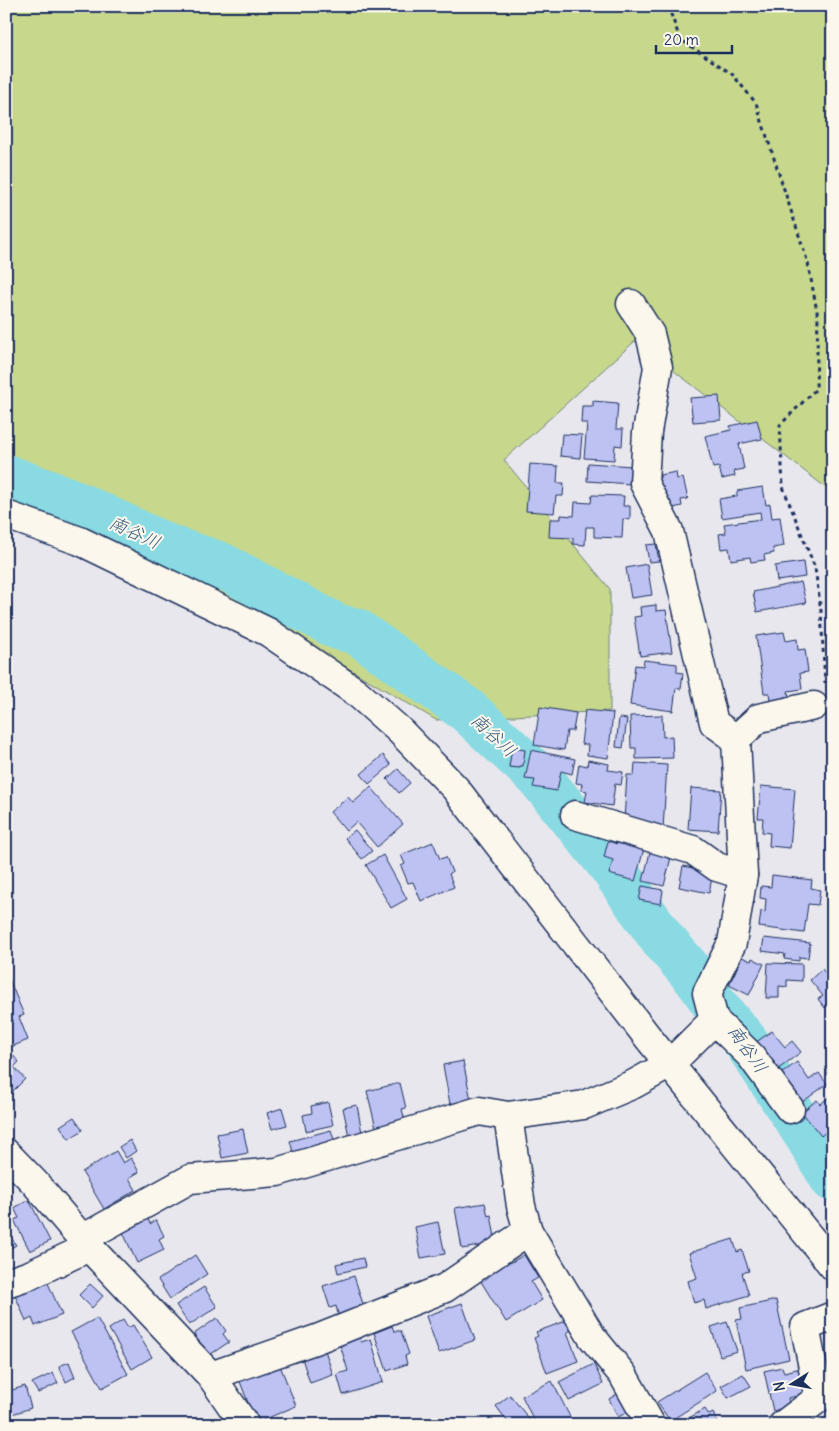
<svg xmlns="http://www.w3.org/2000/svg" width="839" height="1431" font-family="Delius,'Klee One',sans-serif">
<rect width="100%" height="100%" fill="#e9e7ee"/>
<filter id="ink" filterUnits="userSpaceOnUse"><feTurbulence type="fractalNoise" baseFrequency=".02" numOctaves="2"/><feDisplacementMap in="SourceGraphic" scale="10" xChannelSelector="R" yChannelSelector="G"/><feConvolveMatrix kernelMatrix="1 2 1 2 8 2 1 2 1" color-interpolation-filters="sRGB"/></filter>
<g filter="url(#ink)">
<path fill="#c7d88d" stroke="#718476" d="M6,6H833V493L635,341L504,460L610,589V711L436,720L6,467Z"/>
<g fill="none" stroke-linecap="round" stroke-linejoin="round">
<path stroke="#89dae2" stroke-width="46" d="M6,477L68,500L170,548L216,563L219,567L221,565L338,627L356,631L468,711L539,777L609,863L663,940L697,979L721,1013L746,1042L808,1137L833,1179"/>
</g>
<g fill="#bec2f3" stroke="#1b2f5e">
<path d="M719,396L721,420L693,422L690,398Z"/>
<path d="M593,401L618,403L616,429H623L622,446L615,445L614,460L584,458L587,423H581L582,406H593Z"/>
<path d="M757,420L762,439L739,444L744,469L734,471L735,476L722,479L719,467L713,468L705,436L731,430L730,426Z"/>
<path d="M562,434L582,435L580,458L560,456Z"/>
<path d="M588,463L632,466L631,484L587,481Z"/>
<path d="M530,464L558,466L557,483H564L563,496H556L554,513L526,511Z"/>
<path d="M676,472L677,479L683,478L688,499L681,500L682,506L673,508L674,511L652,480L660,478V475Z"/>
<path d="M763,487L766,505L770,504L772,518L780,517L784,546L773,548L774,553L764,555L765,560L751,562L750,557L731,560L729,548L721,549L719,534L726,533L724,524L761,519L760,512L722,518L719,499L737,496V491Z"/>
<path d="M592,495L624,496L623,506H630V520L623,519L622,538L594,537V527H586L585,545L573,544V538L549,537L550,519H561V515L574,516L575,502L591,503Z"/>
<path d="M656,544L659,561L649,562L646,545Z"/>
<path d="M803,562L805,577L777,581L775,566Z"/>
<path d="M647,564L652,595L631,598L626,568Z"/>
<path d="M801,582L806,603L757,612L753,592Z"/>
<path d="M656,605V611L666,610L672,652L640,656L634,617L641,616L640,607Z"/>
<path d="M784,632L786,641L797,639L798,650L805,649L808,672L800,673L802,689L788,691L790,704L771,707L769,693H764L756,636Z"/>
<path d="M644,660L677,664V672L683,673L681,689L676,688L673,711L630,705L635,665L643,666Z"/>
<path d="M833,690V712L828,711Z"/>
<path d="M540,707L576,713L573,731H567L564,750L534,745Z"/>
<path d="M585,710L613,713L608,758L587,755L588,745L581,744Z"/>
<path d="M662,715L663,737L672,736L673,758L636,759V748H631L630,716Z"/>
<path d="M619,718L627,719L623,748L616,747Z"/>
<path d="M512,748L525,750L523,766H520V768L509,767Z"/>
<path d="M531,750L575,759L572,774L561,771L557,791L533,787L535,780L525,779Z"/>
<path d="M383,755L391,765L369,784L361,774Z"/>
<path d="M588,760L609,764L608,770L623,772L621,785L615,784L612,806L585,802L587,791L581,790L582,784L576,783L579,764L587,766Z"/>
<path d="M635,763L667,765L663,829L646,828V821L624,820L627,775H634Z"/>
<path d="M398,769L410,783L399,793L387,779Z"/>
<path d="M761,786L795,789L790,848L769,846L770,833L762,832L763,818H758Z"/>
<path d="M371,787L403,824L377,847L356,822L346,831L330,812L348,797L353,803Z"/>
<path d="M691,788L721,790L718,831L688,829Z"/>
<path d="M355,830L372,851L362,859L345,838Z"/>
<path d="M620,835L646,842L635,881L609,874L613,860L604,857L608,841L617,844Z"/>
<path d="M433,842L440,859L446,857L452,872L449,874L454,887L421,901L413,882L408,883L401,866L405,864L401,855Z"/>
<path d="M652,844L673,849L664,886L643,881Z"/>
<path d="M383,855L407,899L391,908L366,865Z"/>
<path d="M683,866L713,872L709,893L679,887Z"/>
<path d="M772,875L812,880L811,888L820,890L818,905L808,904L804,933L759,927L761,911L765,912L766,899L760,898L761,886L771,887Z"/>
<path d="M642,886L663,890L661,904L639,900Z"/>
<path d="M764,938L810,943L808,958L799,957V961L784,959L785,954L762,951Z"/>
<path d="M742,957L751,961L752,958L764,964L749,995L729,985Z"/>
<path d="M768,963L802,964V981L787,980V987L779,986V998H766Z"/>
<path d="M822,969L833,982V1002L825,1008L818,999L823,996L810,980Z"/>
<path d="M8,977L24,1015L19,1017L28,1040L6,1049V978Z"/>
<path d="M772,1031L785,1047L792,1041L801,1052L773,1073L752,1045Z"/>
<path d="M10,1052L19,1062L14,1067L25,1079L6,1098V1056Z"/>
<path d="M463,1061L471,1100L450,1104L443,1065Z"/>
<path d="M797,1062L809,1080L819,1073L827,1084L801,1103L777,1077Z"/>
<path d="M400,1083L406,1108L402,1109L405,1121L376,1128L367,1091Z"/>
<path d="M832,1095L833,1126L821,1136L802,1112L817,1100L820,1104Z"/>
<path d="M328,1102L333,1125L306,1131L303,1115L312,1113L311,1106Z"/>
<path d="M357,1105L362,1133L349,1136L343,1108Z"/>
<path d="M282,1108L287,1125L272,1129L267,1113Z"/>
<path d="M74,1117L83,1130L69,1139L60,1126Z"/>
<path d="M243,1129L248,1153L222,1158L217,1134Z"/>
<path d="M331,1130L335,1143L294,1155L290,1141Z"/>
<path d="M130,1140L136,1151L126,1158L119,1147Z"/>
<path d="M116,1151L123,1163L131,1158L139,1172L129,1178L136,1190L104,1209L82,1172Z"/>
<path d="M29,1200L50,1241L30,1251L14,1220L19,1218L14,1208Z"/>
<path d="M485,1203L488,1216L491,1215L496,1243L462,1249L455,1208Z"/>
<path d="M146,1213L150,1224L156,1220L164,1236L159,1239L164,1250L137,1263L120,1226Z"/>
<path d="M438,1222L445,1254L421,1258L415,1227Z"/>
<path d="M6,1230L16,1245L6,1251Z"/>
<path d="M733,1239L737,1252L742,1250L749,1271L742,1273L749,1295L706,1309L704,1300L694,1303L688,1281L697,1278L689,1253Z"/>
<path d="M195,1255L207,1274L170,1299L158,1280Z"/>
<path d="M524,1255L538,1278L531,1282L542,1300L506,1322L477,1275L506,1257L510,1263Z"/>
<path d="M363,1258L365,1267L338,1273L336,1264Z"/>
<path d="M354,1276L365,1310L339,1318L336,1306L330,1308L323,1286Z"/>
<path d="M47,1281L62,1315L35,1326L32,1318L26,1321L15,1295Z"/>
<path d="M90,1284L103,1296L92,1308L79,1295Z"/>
<path d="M204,1287L217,1307L189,1325L176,1305Z"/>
<path d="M776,1300L789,1359L746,1369L736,1320L742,1319L740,1308Z"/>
<path d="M462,1303L475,1340L439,1353L426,1316Z"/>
<path d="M97,1318L128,1374L102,1388L71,1332Z"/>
<path d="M217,1318L226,1331L223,1334L229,1342L208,1356L194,1334Z"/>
<path d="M571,1319L575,1329L567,1332L578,1361L547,1373L534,1338L538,1336L536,1332Z"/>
<path d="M123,1320L128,1328L133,1325L152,1357L132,1369L109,1329Z"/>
<path d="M727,1322L737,1351L720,1356L711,1327Z"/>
<path d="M392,1326L394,1331H401L409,1354L405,1356L407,1364L387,1371L374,1333Z"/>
<path d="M359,1334L361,1342L371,1339L383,1382L343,1395L337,1374L348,1371L339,1341Z"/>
<path d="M323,1344L333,1375L310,1383L300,1352Z"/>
<path d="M69,1362L75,1377L66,1382L59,1366Z"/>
<path d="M279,1363L296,1406L256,1423L239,1379Z"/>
<path d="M594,1364L603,1384L569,1401L559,1382Z"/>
<path d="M782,1367L784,1372L805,1367L811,1393L788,1398L790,1406L773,1411L764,1371Z"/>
<path d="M705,1372L717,1391L670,1421L657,1402Z"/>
<path d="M53,1373L58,1383L38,1393L32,1383Z"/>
<path d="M743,1374L751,1386L728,1398L721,1386Z"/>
<path d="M552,1381L574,1425H536L522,1396Z"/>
<path d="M25,1386L31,1408L6,1416V1392Z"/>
<path d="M622,1391L632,1410L618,1417L609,1399Z"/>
<path d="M510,1395L530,1420L523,1425H510L496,1406Z"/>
<path d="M705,1409L709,1415L713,1413L719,1425H676Z"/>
</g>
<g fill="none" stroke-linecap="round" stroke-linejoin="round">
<g stroke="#1b2f5e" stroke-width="31">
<g id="street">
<path d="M631,304L650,334L658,367L647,432L644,483L669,531L714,723L736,739"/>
<path d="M6,515L80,541L268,632L356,692L399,730L455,788L650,1040L833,1266"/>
<path d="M575,815L693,850L717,867L743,875"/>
<path d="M790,1109L751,1056L714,1020L707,993L732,943L743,875L736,739L759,718L814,706"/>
<path d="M508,1116L521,1206L528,1231L592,1337L623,1375L651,1425"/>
<path d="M6,1153L35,1183L89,1247L211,1376L245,1425"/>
<path d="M82,1239L190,1179L277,1172L479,1111L508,1116L584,1105L634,1084L670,1064L714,1020"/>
<path d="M6,1283L30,1275L89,1247"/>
<path d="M211,1376L317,1339L445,1288L528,1231"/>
<path d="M783,1425L819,1398L805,1327L833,1316"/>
</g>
</g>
<path stroke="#1b2f5e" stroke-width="3" stroke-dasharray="4 4" stroke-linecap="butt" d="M668,6L680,39L732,74L756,103L808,263L818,317L816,389L780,425L783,487L815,568L821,611L825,683"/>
<use href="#street" stroke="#fbf7ec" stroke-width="28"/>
</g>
</g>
<g text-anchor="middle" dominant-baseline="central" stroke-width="4" stroke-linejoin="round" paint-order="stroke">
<g font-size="18" font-style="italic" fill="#365a7f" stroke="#fbf7ec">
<text transform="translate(135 532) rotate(25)">南谷川</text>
<text transform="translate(494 735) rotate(43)">南谷川</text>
<text transform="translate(748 1049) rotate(55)">南谷川</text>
</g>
</g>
<rect width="839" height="1431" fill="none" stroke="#fbf7ec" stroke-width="25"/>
<rect x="12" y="12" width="814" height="1406" fill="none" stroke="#1b2f5e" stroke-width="2" filter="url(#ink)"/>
<g transform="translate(792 1384) rotate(259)" stroke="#fbf7ec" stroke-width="4" paint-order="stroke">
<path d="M0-4L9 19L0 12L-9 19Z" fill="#1b2f5e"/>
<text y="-8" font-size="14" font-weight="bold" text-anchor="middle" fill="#1b2f5e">N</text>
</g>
<path d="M656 45v8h76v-8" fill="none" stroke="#1b2f5e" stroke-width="2.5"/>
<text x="664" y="45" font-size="15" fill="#1b2f5e" stroke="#fbf7ec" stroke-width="4" paint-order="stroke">20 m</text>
</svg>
